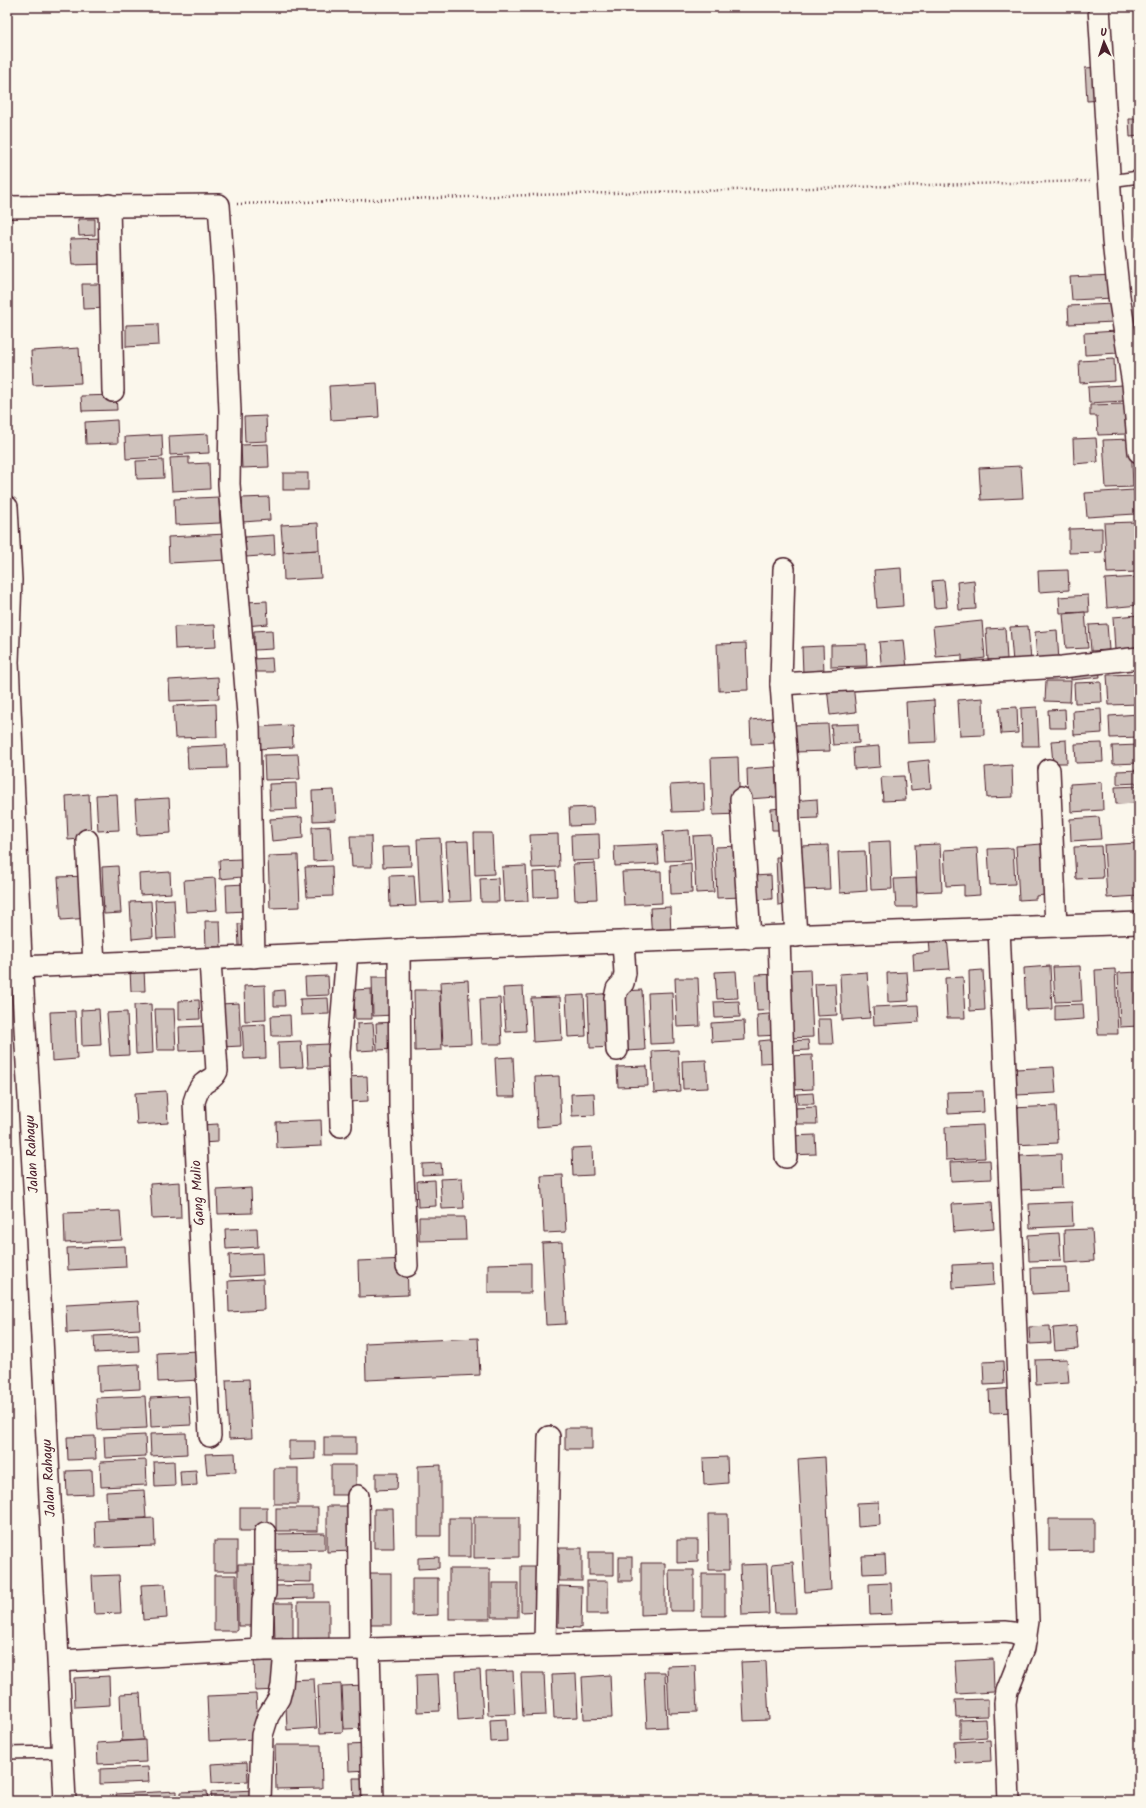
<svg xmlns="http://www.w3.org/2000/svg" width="1146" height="1808" font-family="Kalam,sans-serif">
<rect width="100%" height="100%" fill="#fbf7ec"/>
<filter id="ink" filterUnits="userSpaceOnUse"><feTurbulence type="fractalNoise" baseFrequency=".025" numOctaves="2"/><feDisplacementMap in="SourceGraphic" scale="8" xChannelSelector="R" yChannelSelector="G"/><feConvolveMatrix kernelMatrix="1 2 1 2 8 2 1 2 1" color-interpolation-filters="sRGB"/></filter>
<g filter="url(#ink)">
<g fill="#cfc2bc" stroke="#4a1f2b">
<path d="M1101,67L1103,100L1087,101L1085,68Z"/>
<path d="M1129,119H1139V136L1130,137Z"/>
<path d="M1136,216H1139V237H1137Z"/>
<path d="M78,219H95V235L79,236Z"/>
<path d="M104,238L105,264L72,265L70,239Z"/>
<path d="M1113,275L1114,298L1072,300L1070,277Z"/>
<path d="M82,284H108L109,308L83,309Z"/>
<path d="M1114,304L1115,322L1069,324L1068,306Z"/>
<path d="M158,324L159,345L126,347V325Z"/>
<path d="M1117,331L1118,353L1085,355L1084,333Z"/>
<path d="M79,348L81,383L33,385L31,351Z"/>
<path d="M1114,359L1115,381L1080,383L1079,361Z"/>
<path d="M377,383L379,417L331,420L329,386Z"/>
<path d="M1123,385L1124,401L1089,403L1088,387Z"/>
<path d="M116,395L117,410L82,411L81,396Z"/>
<path d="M1124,404L1126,434L1098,435L1097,416H1090V405Z"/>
<path d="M266,416L267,441L245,442L244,417Z"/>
<path d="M117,420L118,443L86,444L85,422Z"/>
<path d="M208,434L209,453L170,455L169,436Z"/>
<path d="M162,435L163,457L126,459L125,437Z"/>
<path d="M1096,438L1098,462L1074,464L1073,439Z"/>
<path d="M1131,439L1133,487L1106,488L1103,440Z"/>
<path d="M268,444L269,467L242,468L241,445Z"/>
<path d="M189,457V464L209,463L210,489L172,491L170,458Z"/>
<path d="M163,460L164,478L137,479L136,461Z"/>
<path d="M1021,466L1023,498L981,500L979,468Z"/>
<rect x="283" y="473" width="25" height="17"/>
<path d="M1134,490L1135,514L1087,517L1085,493Z"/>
<path d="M219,497L220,523L175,525L174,499Z"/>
<path d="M269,497L270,520L243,522L242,498Z"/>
<path d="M1136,522L1138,572L1107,573L1104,523Z"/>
<path d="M318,523L319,550L283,552L281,525Z"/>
<path d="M1102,528V552L1069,553V529Z"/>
<path d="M226,534L227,560L169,563L168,537Z"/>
<path d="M274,535L275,555L246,557L245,537Z"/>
<path d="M319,550L321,578L284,580L283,552Z"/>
<path d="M901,568L903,606L877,608L874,570Z"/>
<path d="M1068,570L1069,590L1039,592L1038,571Z"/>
<path d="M1139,577V605L1107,608L1105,579Z"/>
<path d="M944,580L947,607L934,608L932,581Z"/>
<path d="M974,580L976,609L959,610L957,582Z"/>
<path d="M1088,595L1089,612L1060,613L1059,597Z"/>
<path d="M267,601L268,624L246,626L245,602Z"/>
<path d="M1085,612L1088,648L1066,649L1063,614Z"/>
<path d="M1139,615V648L1115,650L1113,617Z"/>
<path d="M982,621L985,658L962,661V655L936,657L933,626Z"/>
<path d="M1107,624L1109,650L1091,651L1089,625Z"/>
<path d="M215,625L216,647L175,649L174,627Z"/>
<path d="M1028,626L1031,660L1013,662L1010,627Z"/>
<path d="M1005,628L1007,659L988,660L986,629Z"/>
<path d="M272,630L273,649L254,650V631Z"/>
<path d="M1057,630L1059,661L1037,662L1035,632Z"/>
<path d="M904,640L907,669L882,672L879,642Z"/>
<path d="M746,643L748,690L719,691L717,644Z"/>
<path d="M866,644L867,666L831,667V645Z"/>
<path d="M823,646L824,673L803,674L802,647Z"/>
<path d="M272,658L273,672H252V659Z"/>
<path d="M1099,667L1100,677L1071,680V669Z"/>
<path d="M1139,674V704L1109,705L1107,675Z"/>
<path d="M218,677L219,699L170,701L169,680Z"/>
<path d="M1046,681H1071L1070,702L1045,701Z"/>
<path d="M1101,682L1102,702L1075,703L1074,683Z"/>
<path d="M853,684L856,712L830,715L827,687Z"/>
<path d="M983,698L984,735L960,736L958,700Z"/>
<path d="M934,700L936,742L908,743L906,702Z"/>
<path d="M216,704L217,737L175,738L173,706Z"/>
<path d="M1017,707L1018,733L1001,734L999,708Z"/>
<path d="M1037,707L1039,746H1022L1021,708Z"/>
<path d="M1065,709L1066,728H1049L1048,710Z"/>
<path d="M1101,709L1102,733L1074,735L1073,711Z"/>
<path d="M1139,714V737L1110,738L1109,716Z"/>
<path d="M773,718L774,743L751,744L750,720Z"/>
<path d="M828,724L830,751L794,752L792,725Z"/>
<path d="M858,724L859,743L833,745L831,725Z"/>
<path d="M292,725L293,747L257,749L256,727Z"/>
<path d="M1066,740L1067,763H1053L1051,741Z"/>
<path d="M1102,743L1103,762L1076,763L1075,744Z"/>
<path d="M226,745L227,768L188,769L187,747Z"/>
<path d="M1139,745V763L1113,764L1112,746Z"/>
<path d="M879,746L880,767L854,769L853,748Z"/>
<path d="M298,754L300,779L265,780L264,755Z"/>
<path d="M738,757L740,814L713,815L711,758Z"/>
<path d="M929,760L931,788L911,790L908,762Z"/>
<path d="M1012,765L1013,797L987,798L985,767Z"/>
<path d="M775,767L777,797L748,799L747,769Z"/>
<path d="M1139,770V783L1117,784V771Z"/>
<path d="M904,776L906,800L883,801L881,777Z"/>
<path d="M1102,782L1103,810L1071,812L1070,784Z"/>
<path d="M296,783L297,809L270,810L269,784Z"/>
<path d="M704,783L705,811L672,812L670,785Z"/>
<path d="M1139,786V803L1116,804L1115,787Z"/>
<path d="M334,790L336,820L313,821L312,791Z"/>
<path d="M89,794L91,838L68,840L66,796Z"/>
<path d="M117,794L119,830L98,831L96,795Z"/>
<path d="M169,798L171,833L137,835L135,800Z"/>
<path d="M817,799L818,818L792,819L791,801Z"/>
<path d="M593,807L594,825L570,826L569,808Z"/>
<rect x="1135" y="807" width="4" height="16"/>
<path d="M782,808V830H772L771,809Z"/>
<path d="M302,817L303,838L272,841L270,819Z"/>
<path d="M1099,817L1101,839L1071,841L1070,819Z"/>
<path d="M330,826L332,860L313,861L312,827Z"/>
<path d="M689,830L691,860L665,861L663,832Z"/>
<path d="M474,833H492L494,874L475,875Z"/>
<path d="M558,834L559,867L532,868L530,835Z"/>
<path d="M599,834L600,860L572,861L571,835Z"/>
<path d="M711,835L714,892L696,893L693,836Z"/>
<path d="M350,836H371L372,867H352Z"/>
<path d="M440,838L443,902L420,903L417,839Z"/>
<path d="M468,841L471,901L449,902L446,842Z"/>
<path d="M890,841L892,889L871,890L869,842Z"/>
<path d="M1137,843L1139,896L1107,898L1104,845Z"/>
<path d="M657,844L659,864L615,866L614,846Z"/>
<path d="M940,844L942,891L917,892L915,845Z"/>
<path d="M1042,844L1045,895L1036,896V899L1019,900L1016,846Z"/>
<path d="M828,845L830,889L802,890L800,846Z"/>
<path d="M410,846L411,866L383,867L382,847Z"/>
<path d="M741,846L743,897L717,898L715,847Z"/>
<path d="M1101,846L1103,878L1076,879L1074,847Z"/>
<path d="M977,848L980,895L964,896V885L946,886L944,850Z"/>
<path d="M1013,848L1015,884L990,885L988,849Z"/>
<path d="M865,851L867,891L840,893L838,852Z"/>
<path d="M298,855L300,907L270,908L268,856Z"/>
<path d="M776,857H787L789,904L778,905Z"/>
<path d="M241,859L242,877L220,879L219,860Z"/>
<path d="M595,863L597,899L575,900L573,864Z"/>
<path d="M691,863L692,893L671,894L670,865Z"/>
<path d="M118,866L121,913L104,914L102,867Z"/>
<path d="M332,866L333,896L307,897L305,867Z"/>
<path d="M526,866L528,901L504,902L502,867Z"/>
<path d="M556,871L557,896L534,897L533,872Z"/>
<path d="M661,871L662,903L624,905L622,872Z"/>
<path d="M170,872L171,893L140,895L139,874Z"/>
<path d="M414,875L416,906L390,907L389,876Z"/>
<path d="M771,875L772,899L754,900L753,876Z"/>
<path d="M88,876L90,918L61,920L58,877Z"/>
<path d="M215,878L217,910L186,912L184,880Z"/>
<path d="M498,878L499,902H481L480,879Z"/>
<path d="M916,878L917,907H896L894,879Z"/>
<path d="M245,884L246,911L227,912L226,885Z"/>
<path d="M174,899L176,938L157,939L155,900Z"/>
<path d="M151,901L153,937L132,939L130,902Z"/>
<path d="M670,907L671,939L652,940L650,908Z"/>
<path d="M205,921H220L221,947H206Z"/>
<path d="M251,923L252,945L239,946L238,924Z"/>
<path d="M947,937L950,969L914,971L913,954L930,952L929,938Z"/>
<path d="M1050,966L1052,1009L1026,1010L1024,968Z"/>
<path d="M1080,966L1082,1001L1055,1002L1053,967Z"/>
<path d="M144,969L145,991H131L130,970Z"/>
<path d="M810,969L813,1037L791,1038L788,970Z"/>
<path d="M1115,969L1118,1034H1098L1095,970Z"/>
<path d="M983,970L985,1010L970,1011L969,971Z"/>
<path d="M736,971L738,998L717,999L715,972Z"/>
<path d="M867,972L870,1018L842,1020L840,974Z"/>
<path d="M907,972L909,1001L888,1002L887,973Z"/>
<path d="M1139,972V1026L1120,1027L1118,973Z"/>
<path d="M779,974L781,1010L757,1011L755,975Z"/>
<path d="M328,976L329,995L306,996L305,977Z"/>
<path d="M372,977H393L395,1015L373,1016Z"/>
<path d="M963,977L965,1018H947L945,978Z"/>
<path d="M675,978H698L700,1026L677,1027Z"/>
<path d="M468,980L471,1044L443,1045L440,982Z"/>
<path d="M835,983L837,1015L817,1016L815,984Z"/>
<path d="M265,985L266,1020L245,1021L244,986Z"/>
<path d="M523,987L526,1031L506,1032L503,988Z"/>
<path d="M371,989L372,1019H355L354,990Z"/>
<path d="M284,990L285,1006H274V991Z"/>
<path d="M414,990H440L442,1050L415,1051Z"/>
<path d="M642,990L645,1050L626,1051L623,991Z"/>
<path d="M672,992L674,1043L650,1044L648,993Z"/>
<path d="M614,993L616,1047L590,1048L588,995Z"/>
<path d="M584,995L586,1036L568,1037L566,996Z"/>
<path d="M560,997L562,1040L533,1042L531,998Z"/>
<path d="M328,998L329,1014L301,1015L300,999Z"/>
<path d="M500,998L502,1044H482L480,999Z"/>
<path d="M199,1000L200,1019L179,1020V1001Z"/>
<path d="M739,1001L740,1017L715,1018L714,1002Z"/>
<path d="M239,1003L241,1046L222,1047L220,1004Z"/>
<path d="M151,1004L153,1053L136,1054L134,1005Z"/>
<path d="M1083,1004L1084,1019L1055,1021V1005Z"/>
<path d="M918,1005L919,1022L874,1025L873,1007Z"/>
<path d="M99,1009L101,1045L82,1046L81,1010Z"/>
<path d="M155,1009H174L176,1050H157Z"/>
<path d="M75,1011L77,1059L52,1061L50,1012Z"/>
<path d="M127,1012L129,1055L110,1056L107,1013Z"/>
<path d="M780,1013L781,1035L758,1036L757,1015Z"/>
<path d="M290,1015L291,1036H272L271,1016Z"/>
<path d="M818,1019H831L833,1044H819Z"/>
<path d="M744,1021L745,1040L712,1042L711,1023Z"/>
<path d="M395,1022L397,1049L377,1050L376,1023Z"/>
<path d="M373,1023L375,1050L358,1051L357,1024Z"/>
<path d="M265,1024L266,1058L244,1059L242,1025Z"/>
<path d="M204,1026L205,1050L180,1051L179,1027Z"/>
<path d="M779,1039L781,1062L760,1063L759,1041Z"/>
<path d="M808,1040L809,1050L789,1051V1041Z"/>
<path d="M301,1041L303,1067L279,1068L278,1042Z"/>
<path d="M329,1044L330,1067L308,1068L307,1045Z"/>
<path d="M678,1050L680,1091L654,1093L652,1051Z"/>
<path d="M812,1055L813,1089L792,1090L790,1056Z"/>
<path d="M513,1057L515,1097H497L495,1058Z"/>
<path d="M706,1060L708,1088L683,1089L682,1061Z"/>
<path d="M647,1066L648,1086L618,1087L617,1067Z"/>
<path d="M1054,1067L1056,1093L1017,1095L1016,1069Z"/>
<path d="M367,1076L368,1101L347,1102L346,1077Z"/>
<path d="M559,1076L561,1125L537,1127L535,1077Z"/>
<path d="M166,1091L168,1123L137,1125L135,1093Z"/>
<path d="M983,1091L984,1112L948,1114L947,1092Z"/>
<path d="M594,1093L595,1115L572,1116L571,1094Z"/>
<path d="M813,1093L814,1104H798L797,1094Z"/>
<path d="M1056,1106L1058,1143L1014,1145L1012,1108Z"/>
<path d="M816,1107L817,1124H794V1108Z"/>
<path d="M321,1120L322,1146L277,1148L276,1122Z"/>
<path d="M218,1124V1142L201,1143L200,1125Z"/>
<path d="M983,1125L985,1158L946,1160L945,1127Z"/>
<path d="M815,1135L816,1154L791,1155L790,1136Z"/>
<path d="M592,1147L593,1175L573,1176L572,1148Z"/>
<path d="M1061,1154L1062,1188L1021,1190L1020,1156Z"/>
<path d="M990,1160L991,1179L951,1181L950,1162Z"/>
<path d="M441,1163L442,1174L422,1175V1164Z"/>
<path d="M563,1175L566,1232L544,1233L541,1176Z"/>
<path d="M462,1178L464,1208L442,1209L440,1179Z"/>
<path d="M435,1180L436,1206L418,1207L417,1181Z"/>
<path d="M180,1182L181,1218L152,1219L150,1184Z"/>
<path d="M251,1188L252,1213L218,1214L217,1190Z"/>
<path d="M992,1202L994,1229L954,1232L952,1204Z"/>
<path d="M1072,1202L1073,1226L1030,1228L1029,1204Z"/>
<path d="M120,1211L122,1240L65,1243L64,1213Z"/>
<path d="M419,1217H465L466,1240L419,1241Z"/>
<path d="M257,1228L258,1247L226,1249L225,1229Z"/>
<path d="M1092,1229L1094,1261L1065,1263L1064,1230Z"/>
<path d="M1059,1233L1061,1260L1029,1261L1028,1235Z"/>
<path d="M562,1242L566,1324L546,1325L542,1243Z"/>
<path d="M125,1246L126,1267L68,1270L67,1248Z"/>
<path d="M262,1253L263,1275L230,1277L229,1255Z"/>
<path d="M407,1259L408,1295L359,1297L358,1261Z"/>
<path d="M531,1263V1293H488V1264Z"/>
<path d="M993,1263L994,1285L953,1288L952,1265Z"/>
<path d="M1067,1267L1068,1292L1032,1294L1031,1268Z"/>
<path d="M263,1279L264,1310L229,1312L228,1281Z"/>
<path d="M138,1301L140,1329L67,1333L66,1305Z"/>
<path d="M1050,1326L1051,1343L1030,1344L1029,1327Z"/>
<path d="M1076,1326L1078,1349L1055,1351L1053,1328Z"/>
<path d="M138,1334L139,1351L95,1353L94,1336Z"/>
<path d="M478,1338L480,1375L366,1380L365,1343Z"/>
<path d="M199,1351L201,1380L158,1382L157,1353Z"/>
<path d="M1067,1359L1069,1383L1036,1385L1035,1360Z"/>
<path d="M1003,1361L1004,1384L984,1385L983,1362Z"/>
<path d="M139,1364L140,1389L99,1391L98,1366Z"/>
<path d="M249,1379L252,1438L229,1439L226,1380Z"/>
<path d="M1015,1388L1016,1412L990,1413L989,1390Z"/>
<path d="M145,1396L147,1428L98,1430L96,1398Z"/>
<path d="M189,1396L191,1425L151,1427L150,1398Z"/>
<rect x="565" y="1428" width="27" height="21"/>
<path d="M186,1433L187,1454L151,1456L150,1434Z"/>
<path d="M145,1435L146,1456L105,1458L104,1437Z"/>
<path d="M95,1436L96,1459L68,1460L67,1437Z"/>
<rect x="324" y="1437" width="32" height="18"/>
<path d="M289,1441H315V1459L289,1460Z"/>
<path d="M235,1453L236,1472L207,1474L205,1454Z"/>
<path d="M727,1457L728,1483L704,1485L703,1458Z"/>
<path d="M825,1457L831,1590L805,1592L798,1459Z"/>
<path d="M146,1460L147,1485L101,1487L100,1462Z"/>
<path d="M174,1461L175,1486L155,1487L154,1462Z"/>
<rect x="331" y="1465" width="25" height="30"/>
<path d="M441,1465V1536H418V1466Z"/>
<rect x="274" y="1468" width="24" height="36"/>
<path d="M92,1470L93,1494L67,1495L66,1471Z"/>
<path d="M196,1470L197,1485L181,1486L180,1471Z"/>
<path d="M376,1473H398L397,1489L376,1490Z"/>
<path d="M144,1490L146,1518L107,1519L106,1492Z"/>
<path d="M879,1502L880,1525L858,1527L857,1503Z"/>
<path d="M327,1506H354V1551L327,1552Z"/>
<rect x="240" y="1507" width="27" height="24"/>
<rect x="276" y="1508" width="42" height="23"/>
<path d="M374,1509H393L394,1548H374Z"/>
<path d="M708,1514H728L729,1570H709Z"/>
<path d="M474,1517H519V1557L474,1558Z"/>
<path d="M154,1518L155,1546L96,1548L95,1521Z"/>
<rect x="449" y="1518" width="22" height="39"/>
<path d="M1049,1519H1094V1550L1049,1551Z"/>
<path d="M325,1533V1549L275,1550V1534Z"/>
<path d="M677,1540H698V1562L677,1563Z"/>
<rect x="214" y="1541" width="23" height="30"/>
<rect x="559" y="1548" width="23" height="33"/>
<rect x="589" y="1552" width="25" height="23"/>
<path d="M885,1555L886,1573L863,1574L862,1556Z"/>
<path d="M439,1557V1568L418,1569V1558Z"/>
<rect x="619" y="1557" width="13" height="24"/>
<path d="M793,1562L796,1613H775L772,1564Z"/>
<path d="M641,1563H665V1614L641,1615Z"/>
<path d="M238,1564H260L261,1626H238Z"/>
<path d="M767,1564L769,1614L742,1615L740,1565Z"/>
<path d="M273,1565H311V1582L273,1581Z"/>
<path d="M521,1566H543L544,1611L521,1612Z"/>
<rect x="449" y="1569" width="41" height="50"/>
<path d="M669,1570H694V1611H670Z"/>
<rect x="368" y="1573" width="23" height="52"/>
<rect x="702" y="1574" width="23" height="42"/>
<path d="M119,1575L121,1613L94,1614L92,1576Z"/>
<path d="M214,1575H236L237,1631H214Z"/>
<path d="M412,1578H438V1615L412,1616Z"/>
<rect x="587" y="1581" width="21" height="33"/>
<rect x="492" y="1583" width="26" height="34"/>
<path d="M891,1583L892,1614L870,1615L869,1584Z"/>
<path d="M165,1584L167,1618L143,1620L141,1585Z"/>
<path d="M315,1585V1598L275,1599L274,1586Z"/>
<path d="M559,1586L582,1587L581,1628L558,1627Z"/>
<rect x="298" y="1602" width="31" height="37"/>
<path d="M274,1603H293V1640L275,1641Z"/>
<path d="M277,1655L279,1690L255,1691L254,1656Z"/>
<path d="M993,1659L994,1692L957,1694L955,1661Z"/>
<path d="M766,1661L769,1720L744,1721L741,1662Z"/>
<path d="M695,1665L697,1712L669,1713L667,1666Z"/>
<path d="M480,1670L483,1718L458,1720L456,1671Z"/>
<path d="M513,1671L515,1714L488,1715L486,1672Z"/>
<path d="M644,1672H665L667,1727L647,1728Z"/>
<path d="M521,1673H544L546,1715L523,1716Z"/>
<path d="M438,1674L440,1711L417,1712L416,1675Z"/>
<path d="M576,1674L578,1717L554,1718L552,1675Z"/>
<path d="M610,1675L612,1718L584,1719L582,1677Z"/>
<path d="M109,1676L110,1705L75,1707L74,1678Z"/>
<path d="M314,1679L317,1728L287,1730L285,1680Z"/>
<path d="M341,1684L343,1732L320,1733L318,1685Z"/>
<path d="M365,1685L367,1728L344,1729L342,1686Z"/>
<path d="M140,1693L143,1740L122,1741L120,1694Z"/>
<path d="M256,1694L259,1739L209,1741L207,1696Z"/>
<path d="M988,1699V1716L956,1717L955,1700Z"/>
<path d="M506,1719L507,1741L491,1742L490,1720Z"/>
<path d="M986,1719L987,1737L960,1739V1720Z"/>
<path d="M145,1740L146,1762L98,1764L97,1743Z"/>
<path d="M990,1740L991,1761L955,1763L954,1742Z"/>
<path d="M369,1744L370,1770L349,1771L348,1745Z"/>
<path d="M275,1745H321L322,1788L276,1789Z"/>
<path d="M247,1762L248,1781L212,1783L211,1764Z"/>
<path d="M148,1767L149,1782L100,1784V1769Z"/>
<path d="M353,1778H368L369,1801H354Z"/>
<path d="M255,1790V1801H212L211,1792Z"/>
<path d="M177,1791V1801H117L116,1794Z"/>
<path d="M207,1791L208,1801H181V1792Z"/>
</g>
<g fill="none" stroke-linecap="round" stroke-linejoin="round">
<g stroke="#4a1f2b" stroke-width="14">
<g id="service">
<path d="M1110,181L1139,177"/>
<path d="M7,1753L62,1752"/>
</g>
</g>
<g stroke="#4a1f2b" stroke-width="24">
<g id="minor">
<path d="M1099,7L1113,241L1119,296L1133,384L1139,452"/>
<path d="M109,205L113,391"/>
<path d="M7,207L219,205L224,275L230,411L229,484L249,726L254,957"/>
<path d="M7,507L11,580L8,662L21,959L37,1237L65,1801"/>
<path d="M784,569L781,684L787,765L789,824L796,936"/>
<path d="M781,684L1062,667L1139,658"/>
<path d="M1049,770L1056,926"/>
<path d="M741,799L750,938"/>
<path d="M87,840L94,964"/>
<path d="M999,928L1028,1621L1024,1648L1007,1691L1005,1703L1009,1801"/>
<path d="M779,937L786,1157"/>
<path d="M399,950L400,1109L407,1266"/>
<path d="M21,967L399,950L1139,923"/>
<path d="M617,1050L615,998L617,989L623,983L625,973L623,942"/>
<path d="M341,1126L339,1052L347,952"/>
<path d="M210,1436L194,1102C196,1095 198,1089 203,1084C210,1078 213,1080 217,1071L210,960"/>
<path d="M358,1496L360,1649"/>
<path d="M545,1644L549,1437"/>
<path d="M369,1649L373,1801"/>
<path d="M262,1650L263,1600L265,1593V1533"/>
<path d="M59,1661L262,1650L369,1649L1005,1632L1013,1633L1026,1638"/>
<path d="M260,1801L262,1735L268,1716L279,1698L282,1686L285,1651"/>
</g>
</g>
<path stroke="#4a1f2b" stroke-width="2.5" stroke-dasharray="1 3" stroke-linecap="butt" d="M237,204L533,195L1090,181"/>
<use href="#service" stroke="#fbf7ec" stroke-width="11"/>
<use href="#minor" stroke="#fbf7ec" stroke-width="21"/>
</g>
</g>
<g text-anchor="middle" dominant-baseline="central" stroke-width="3" stroke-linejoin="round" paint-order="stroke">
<g font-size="14" fill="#4a1f2b" stroke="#fbf7ec">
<text transform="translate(32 1154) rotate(-93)">Jalan Rahayu</text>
<text transform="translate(198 1193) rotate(-93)">Gang Mulio</text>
<text transform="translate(49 1478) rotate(-93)">Jalan Rahayu</text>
</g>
</g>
<rect width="1146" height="1808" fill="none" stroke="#fbf7ec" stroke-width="24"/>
<rect x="12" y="12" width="1122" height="1784" fill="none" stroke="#4a1f2b" stroke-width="1.5" filter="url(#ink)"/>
<g transform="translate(1104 42) rotate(357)" stroke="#fbf7ec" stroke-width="3" paint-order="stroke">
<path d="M0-3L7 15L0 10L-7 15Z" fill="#4a1f2b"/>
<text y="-6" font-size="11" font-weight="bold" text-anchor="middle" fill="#4a1f2b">U</text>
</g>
</svg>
